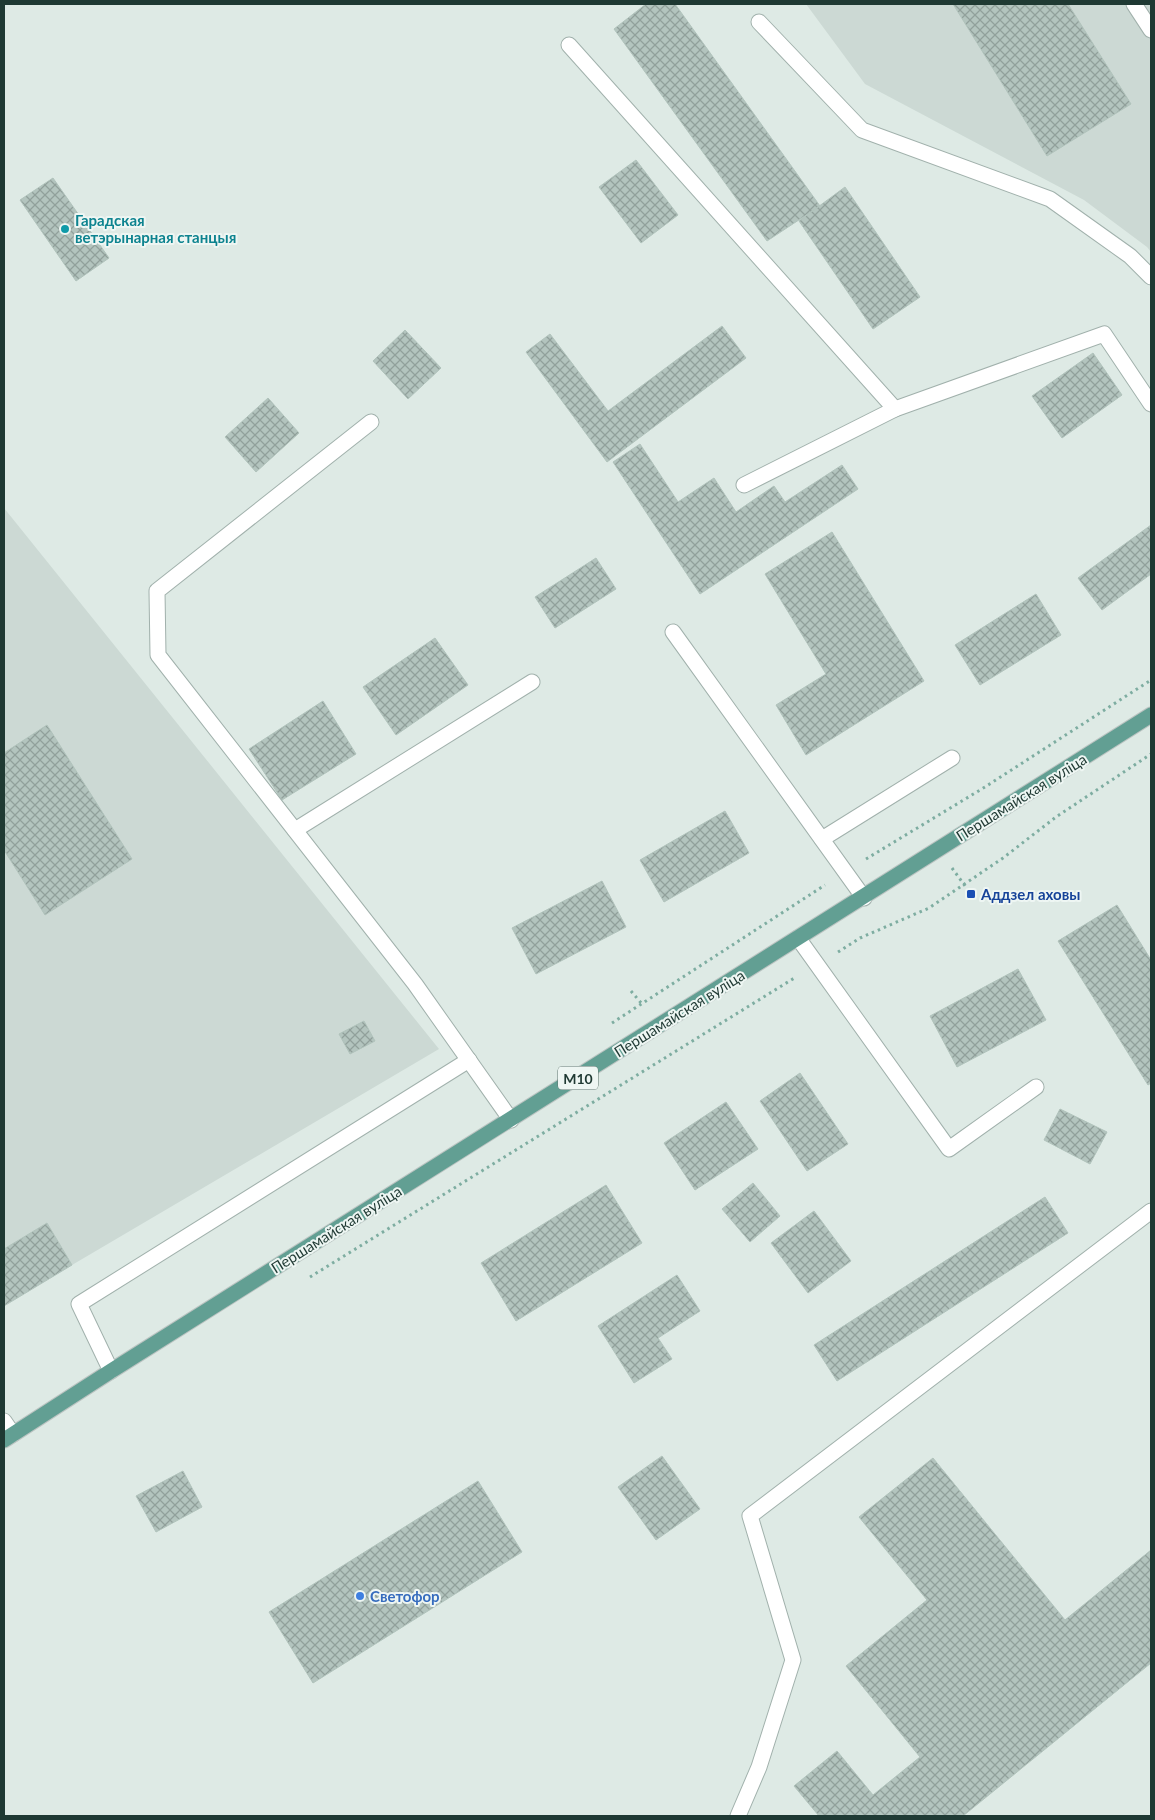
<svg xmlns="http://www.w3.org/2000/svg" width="1155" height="1820" font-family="Lato,sans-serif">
<defs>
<pattern id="building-cross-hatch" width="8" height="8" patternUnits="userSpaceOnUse" patternTransform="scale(1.25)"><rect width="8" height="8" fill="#b3c4be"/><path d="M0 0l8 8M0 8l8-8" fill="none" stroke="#91a09b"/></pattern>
</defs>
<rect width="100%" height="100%" fill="#deeae5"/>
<g fill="#ccd9d4">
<path d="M806,4H1151V252L1147,247L1084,200L865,84Z"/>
<path d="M4,508L439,1049L72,1265L47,1223L4,1249Z"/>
</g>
<g fill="url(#building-cross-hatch)" stroke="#b1c3bc">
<path d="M646,4H675L820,206L767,241L614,29Z"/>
<path d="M953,4H1068L1131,104L1047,156Z"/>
<path d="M636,160L678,215L641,243L599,187Z"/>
<path d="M53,178L109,258L76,281L20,200Z"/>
<path d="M845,187L920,297L873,329L799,221Z"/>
<path d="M722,326L746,358L607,462L526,352L550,334L608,411Z"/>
<path d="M405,330L441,368L408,399L373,361Z"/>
<path d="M1093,353L1122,395L1062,438L1032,396Z"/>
<path d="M268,398L299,433L256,472L225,437Z"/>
<path d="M640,444L678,502L714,478L736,512L774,486L785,502L842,465L858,489L700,594L613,462Z"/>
<path d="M1151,525V574L1102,610L1078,578Z"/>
<path d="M832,532L924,681L806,755L776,705L826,674L765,574Z"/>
<path d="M596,558L616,589L555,628L535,597Z"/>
<path d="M1036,594L1061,635L980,685L955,645Z"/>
<path d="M435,638L468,685L396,735L363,687Z"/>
<path d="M323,701L356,754L282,800L249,749Z"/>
<path d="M47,725L132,859L45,915L4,850V753Z"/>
<path d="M725,811L749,853L664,902L640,860Z"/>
<path d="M602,881L626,927L536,974L512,928Z"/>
<path d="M1117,905L1151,960V1083L1148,1085L1058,941Z"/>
<path d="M1018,969L1046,1020L957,1067L930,1016Z"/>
<path d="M364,1021L375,1041L350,1054L339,1034Z"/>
<path d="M800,1073L848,1144L807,1171L760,1101Z"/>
<path d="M726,1102L758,1149L695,1190L664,1143Z"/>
<path d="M1060,1109L1107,1132L1090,1164L1044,1140Z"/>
<path d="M753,1183L780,1216L750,1242L722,1209Z"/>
<path d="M606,1185L642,1243L516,1321L481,1263Z"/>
<path d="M1045,1197L1068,1233L837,1381L814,1345Z"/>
<path d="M814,1211L851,1261L808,1293L771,1243Z"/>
<path d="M47,1223L72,1265L4,1306V1249Z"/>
<path d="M677,1275L700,1311L658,1338L672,1359L634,1383L598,1326Z"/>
<path d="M662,1456L700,1509L656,1540L618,1487Z"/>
<path d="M933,1458L1065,1620L1151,1550V1663L963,1816H819L794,1786L837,1751L873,1795L920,1757L846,1666L927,1600L859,1517Z"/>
<path d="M183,1471L202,1507L156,1532L136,1496Z"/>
<path d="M478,1481L522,1552L313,1683L269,1612Z"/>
</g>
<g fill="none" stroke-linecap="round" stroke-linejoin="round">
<g stroke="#a1b1ac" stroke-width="17">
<g id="lane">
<path d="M1134,4L1151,30"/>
<path d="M759,22L862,130L1050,199L1130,256L1151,277"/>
<path d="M569,45L895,409L1104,334L1151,404"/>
<path d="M744,485L895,409"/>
<path d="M673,632L864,898"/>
<path d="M822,839L952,758"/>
<path d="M798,938L949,1149L1036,1087"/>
<path d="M111,1371L79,1304L469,1060"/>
<path d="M738,1816L759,1767L793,1660L750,1516L1151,1211"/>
</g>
</g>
<g stroke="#a1b1ac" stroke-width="17">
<g id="street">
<path d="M371,422L157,591L158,655L415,984L511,1120"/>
<path d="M295,830L532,682"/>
<path d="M4,1421L13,1434"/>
</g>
</g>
<g stroke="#bcc4c2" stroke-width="17">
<path id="primary" d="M4,1440L111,1371L1151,715"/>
</g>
<g stroke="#7eada1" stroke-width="3" stroke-dasharray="2.5 4" stroke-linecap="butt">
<path d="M866,859L985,787L1151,680"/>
<path d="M952,868L971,894"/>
<path d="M838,952L860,938L929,908L1003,858L1056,817L1151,754"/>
<path d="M631,991L642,1004"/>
<path d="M612,1023L825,885"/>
<path d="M310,1277L796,977"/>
</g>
<use href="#lane" stroke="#fff" stroke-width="15"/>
<use href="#street" stroke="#fff" stroke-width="15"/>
<use href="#primary" stroke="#629f93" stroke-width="15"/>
</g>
<circle fill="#0f9aa8" stroke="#eef6f3" stroke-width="2" cx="65" cy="229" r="5"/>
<rect fill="#1a4fb4" stroke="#eef6f3" stroke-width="2" x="966" y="889" width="10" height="10" rx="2.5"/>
<circle fill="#3f7fe0" stroke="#eef6f3" stroke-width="2" cx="360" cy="1596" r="5"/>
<g text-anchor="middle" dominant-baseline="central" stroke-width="4" stroke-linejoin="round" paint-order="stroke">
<rect fill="#eef6f3" stroke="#5d726d" stroke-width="1" x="558" y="1066.5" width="40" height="23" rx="4"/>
<g font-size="14" font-weight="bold" fill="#1f3933">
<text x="578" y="1078">М10</text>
</g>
<g font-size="15" font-weight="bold" fill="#0d838f" stroke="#eef6f3" text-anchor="start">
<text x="75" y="220">Гарадская<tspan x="75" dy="17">ветэрынарная станцыя</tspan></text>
</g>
<g font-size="15" fill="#1f3933" stroke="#eef6f3">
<text transform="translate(1021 797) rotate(-32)">Першамайская вуліца</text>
<text transform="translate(679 1013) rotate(-32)">Першамайская вуліца</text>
<text transform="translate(336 1229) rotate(-32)">Першамайская вуліца</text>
</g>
<g font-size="15" font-weight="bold" fill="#164399" stroke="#eef6f3" text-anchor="start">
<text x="981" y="894">Аддзел аховы</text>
</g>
<g font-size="15" font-weight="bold" fill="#366cbe" stroke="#eef6f3" text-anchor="start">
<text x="370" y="1596">Светофор</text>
</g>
</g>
<rect width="1155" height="1820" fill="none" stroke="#1f3933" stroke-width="10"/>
</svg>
